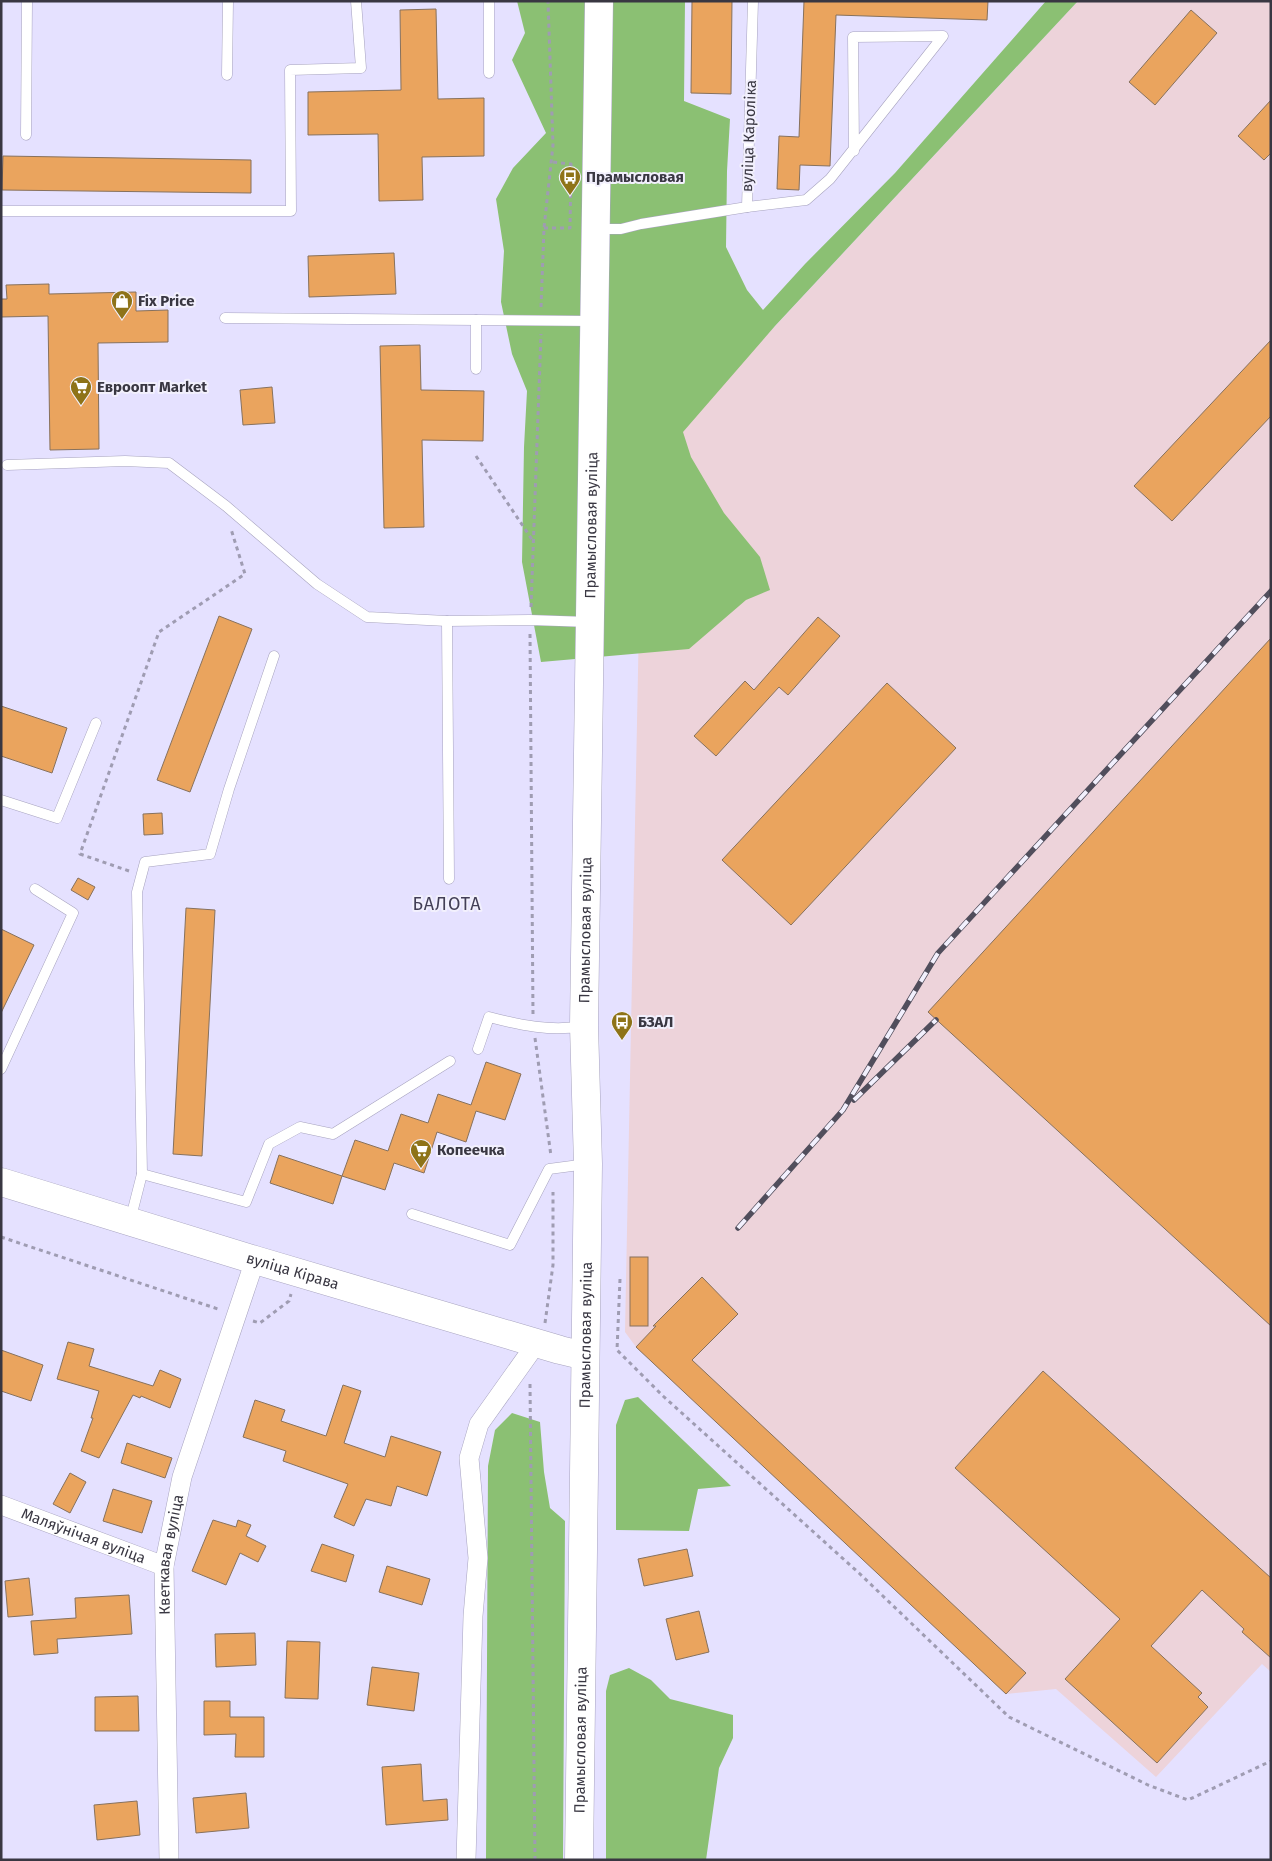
<svg xmlns="http://www.w3.org/2000/svg" width="1272" height="1861" font-family="'Fira Sans',sans-serif">
<rect width="100%" height="100%" fill="#e5e1ff"/>
<path fill="#edd3da" d="M1078,1H1271V1672L1262,1664L1156,1777L1056,1689L1006,1694L636,1347L625,1332L642,469Z"/>
<g fill="#8bc073">
<path d="M517,1H685L684,101L730,119L727,171L726,247L747,290L763,310L805,264L895,173L1046,1H1078L775,326L683,432L691,457L724,513L760,557L770,590L746,600L689,649L541,662L522,562L524,447L527,391L512,354L501,302L504,251L496,199L513,168L546,133L512,60L525,33Z"/>
<path d="M638,1397L731,1486L698,1489L689,1531L616,1530V1425L625,1400Z"/>
<path d="M512,1413L540,1422L544,1472L550,1508L565,1521L563,1860H486L488,1466L495,1430Z"/>
<path d="M629,1668L651,1680L670,1699L733,1715V1738L719,1768L706,1860H606V1691L610,1675Z"/>
</g>
<g fill="#eaa45e" stroke="#87715d">
<path d="M692,1H732L731,94L691,93Z"/>
<path d="M804,1H988L987,20L836,15L830,166L800,165L799,190L777,189L779,136L799,137Z"/>
<path d="M436,9L438,99L484,98V156L422,157L423,200L379,201L378,134L308,135V92L401,90L400,10Z"/>
<path d="M1191,10L1217,33L1155,105L1129,82Z"/>
<path d="M1271,100V153L1264,160L1238,136Z"/>
<path d="M3,156L251,160V193L2,190Z"/>
<path d="M394,253L396,294L309,297L308,256Z"/>
<path d="M49,284V294L136,292V311L168,310V342L98,343L99,449L50,450L48,316L1,317V299H7L6,285Z"/>
<path d="M1271,340V416L1172,521L1134,486Z"/>
<path d="M420,345L421,390L484,391L483,441L422,440L424,527L384,528L380,346Z"/>
<path d="M272,387L275,423L243,425L240,390Z"/>
<path d="M219,616L252,629L190,792L157,780Z"/>
<path d="M818,617L840,636L788,695L779,687L716,756L694,736L745,681L754,690Z"/>
<path d="M1271,638V1326L928,1012Z"/>
<path d="M887,683L956,748L791,925L722,860Z"/>
<path d="M1,706L67,728L52,773L1,756Z"/>
<path d="M162,813L163,834L144,835L143,814Z"/>
<path d="M78,878L95,887L88,900L71,890Z"/>
<path d="M186,908L215,910L202,1156L173,1154Z"/>
<path d="M1,929L34,945L1,1013Z"/>
<path d="M486,1062L521,1074L505,1120L476,1111L466,1142L437,1132L424,1173L394,1163L385,1190L342,1176L355,1140L388,1151L401,1114L428,1123L438,1094L471,1105Z"/>
<path d="M279,1155L342,1176L333,1204L270,1183Z"/>
<rect x="630" y="1257" width="18" height="69"/>
<path d="M702,1277L738,1314L692,1360L1026,1673L1006,1694L636,1347L656,1326H653Z"/>
<path d="M68,1342L94,1349L89,1366L153,1386L160,1370L181,1379L170,1408L141,1396L140,1398L133,1395L99,1458L81,1451L93,1418H91L99,1391L57,1379Z"/>
<path d="M1,1350L43,1365L31,1401L1,1391Z"/>
<path d="M1043,1371L1271,1578V1658L1242,1632L1244,1629L1202,1590L1151,1646L1202,1693L1198,1697L1208,1707L1157,1763L1065,1679L1120,1619L955,1468Z"/>
<path d="M343,1385L361,1391L344,1443L385,1457L391,1436L441,1452L427,1496L397,1486L391,1506L366,1499L354,1526L334,1517L348,1484L283,1461L286,1451L243,1437L255,1400L285,1410L281,1421L326,1436Z"/>
<path d="M127,1443L172,1458L165,1478L121,1463Z"/>
<path d="M70,1473L86,1482L70,1513L53,1504Z"/>
<path d="M113,1489L152,1501L142,1533L103,1521Z"/>
<path d="M213,1520L236,1527L238,1520L251,1525L246,1536L266,1546L258,1562L240,1553L226,1585L192,1571Z"/>
<path d="M322,1544L354,1555L346,1582L311,1571Z"/>
<path d="M687,1549L693,1576L644,1586L638,1559Z"/>
<path d="M387,1566L430,1579L422,1605L379,1592Z"/>
<path d="M29,1578L33,1615L8,1617L5,1581Z"/>
<path d="M129,1595L132,1634L57,1639L58,1653L34,1655L31,1621L76,1618L75,1598Z"/>
<path d="M699,1611L709,1652L676,1660L666,1619Z"/>
<path d="M255,1633L256,1665L216,1667L215,1634Z"/>
<path d="M287,1641L320,1642L318,1699L285,1698Z"/>
<path d="M372,1667L419,1673L414,1711L367,1705Z"/>
<path d="M138,1696L139,1731H95V1697Z"/>
<path d="M204,1701H230V1717H264V1757H235L236,1734L204,1735Z"/>
<path d="M421,1764L423,1801L447,1799L448,1820L386,1825L382,1767Z"/>
<path d="M246,1793L249,1828L196,1833L193,1798Z"/>
<path d="M137,1801L140,1835L97,1840L94,1805Z"/>
</g>
<g fill="none" stroke-linecap="round" stroke-linejoin="round">
<g stroke="#a7a3bf" stroke-width="11">
<g id="lane">
<path d="M489,73V1"/>
<path d="M227,75L228,1"/>
<path d="M26,135L27,1"/>
<path d="M747,207L806,200L830,179L943,36L853,37L854,151"/>
<path d="M1,211H291L290,70L361,68L356,1"/>
<path d="M596,229H621L641,224L747,207L753,1"/>
<path d="M225,318L593,321"/>
<path d="M476,369V320"/>
<path d="M7,465L125,461L169,463L226,506L317,584L367,617L447,621L530,620L589,622"/>
<path d="M447,621L449,879"/>
<path d="M1,800L57,818L96,723"/>
<path d="M478,1049L489,1017C519,1025 552,1032 583,1026"/>
<path d="M1,1069L73,913L35,889"/>
<path d="M142,1174L246,1202L269,1144L300,1127L333,1134L450,1061"/>
<path d="M412,1214L510,1245L549,1169L587,1164"/>
<path d="M130,1221L142,1174L137,892L145,862L210,854L229,789L274,656"/>
</g>
</g>
<g stroke="#a7a3bf" stroke-width="20">
<g id="street">
<path id="s1" d="M1,1505L164,1566"/>
<path id="s2" d="M169,1860L164,1566L182,1477L255,1260"/>
<path d="M466,1860L473,1616L478,1558L469,1458L479,1424L536,1344"/>
</g>
</g>
<g stroke="#a7a3bf" stroke-width="29">
<g id="secondary">
<path id="s3" d="M1,1182L255,1260L560,1350L585,1356"/>
<path id="s4" d="M579,1860L588,1164L584,1026L599,1"/>
</g>
</g>
<g stroke="#9f9cb2" stroke-width="3" stroke-dasharray="4 4" stroke-linecap="butt">
<path d="M544,228H570L571,164L552,162"/>
<path d="M541,307L544,228L553,145L548,1"/>
<path d="M476,456L533,541"/>
<path d="M531,607L541,334"/>
<path d="M530,634L533,1015"/>
<path d="M129,871L80,854L159,632L245,574L231,529"/>
<path d="M535,1038L551,1156"/>
<path d="M1,1237L221,1310"/>
<path d="M620,1279L617,1350L663,1396L860,1574L1009,1717L1148,1785L1188,1800L1271,1761"/>
<path d="M253,1321L260,1323L289,1301L291,1294"/>
<path d="M545,1323L553,1265V1192"/>
<path d="M530,1384L535,1860"/>
</g>
<use href="#lane" stroke="#fff" stroke-width="10"/>
<use href="#street" stroke="#fff" stroke-width="19"/>
<use href="#secondary" stroke="#fff" stroke-width="28"/>
<g stroke="#514e5c" stroke-width="5.5">
<g id="rail">
<path d="M854,1100L936,1020"/>
<path d="M738,1228L843,1110L938,953L1271,591"/>
</g>
</g>
<use href="#rail" stroke="#f2f0fd" stroke-width="4" stroke-dasharray="11" stroke-linecap="butt"/>
</g>
<defs>
<g id="bus-pin" transform="scale(1.125)"><path d="M0 17L-7.5 6A9.5 9.5 0 1 1 7.5 6Z" fill="#8e7318" stroke="#f2f0fd"/><path d="M-5-6H5V4H4V6H2V4H-2V6H-4V4H-5ZM-3.5-4V0h7V-4ZM-3.5 1.2v1.5H-2V1.2ZM2 1.2v1.5H3.5V1.2Z" fill="#fff"/></g>
<g id="shop-pin" transform="scale(1.125)"><path d="M0 17L-7.5 6A9.5 9.5 0 1 1 7.5 6Z" fill="#8e7318" stroke="#f2f0fd"/><path d="M-5-2.5h2.3a2.7 3.5 0 0 1 5.4 0H5L5.5 6h-11ZM-1.5-2.5h3a1.5 2.3 0 0 0-3 0Z" fill="#fff"/></g>
<g id="supermarket-pin" transform="scale(1.125)"><path d="M0 17L-7.5 6A9.5 9.5 0 1 1 7.5 6Z" fill="#8e7318" stroke="#f2f0fd"/><path d="M-6-5.5h2.5l.6 2H6L4.5 2H-2.5L-4.4-4H-6ZM-1.5 3.2a1.3 1.3 0 1 0 .1 0ZM3 3.2a1.3 1.3 0 1 0 .1 0Z" fill="#fff"/></g>
</defs>
<g fill-rule="evenodd">
<use href="#bus-pin" x="570" y="177"/>
<use href="#shop-pin" x="122" y="301"/>
<use href="#supermarket-pin" x="81" y="387"/>
<use href="#bus-pin" x="622" y="1022"/>
<use href="#supermarket-pin" x="421" y="1150"/>
</g>
<g text-anchor="middle" dominant-baseline="central" stroke-width="4" stroke-linejoin="round" paint-order="stroke">
<g font-size="15" fill="#393742" stroke="#f2f0fd">
<text transform="translate(749 136) rotate(-88)">вуліца Кароліка</text>
<text stroke="none"><textPath href="#s4" startOffset="1335">Прамысловая вуліца</textPath></text>
<text stroke="none"><textPath href="#s4" startOffset="930">Прамысловая вуліца</textPath></text>
<text stroke="none"><textPath href="#s3" startOffset="305">вуліца Кірава</textPath></text>
<text stroke="none"><textPath href="#s4" startOffset="525">Прамысловая вуліца</textPath></text>
<text stroke="none"><textPath href="#s1" startOffset="88">Маляўнічая вуліца</textPath></text>
<text stroke="none"><textPath href="#s2" startOffset="306">Кветкавая вуліца</textPath></text>
<text stroke="none"><textPath href="#s4" startOffset="120">Прамысловая вуліца</textPath></text>
</g>
<g font-size="15" font-weight="bold" fill="#393742" stroke="#f2f0fd" text-anchor="start">
<text x="586" y="177">Прамысловая</text>
<text x="138" y="301">Fix Price</text>
<text x="97" y="387">Евроопт Market</text>
<text x="638" y="1022">БЗАЛ</text>
<text x="437" y="1150">Копеечка</text>
</g>
<g font-size="18" letter-spacing="1" fill="#433f57" stroke="#f2f0fd">
<text x="447" y="904">БАЛОТА</text>
</g>
</g>
<rect width="1272" height="1861" fill="none" stroke="#393742" stroke-width="5"/>
</svg>
